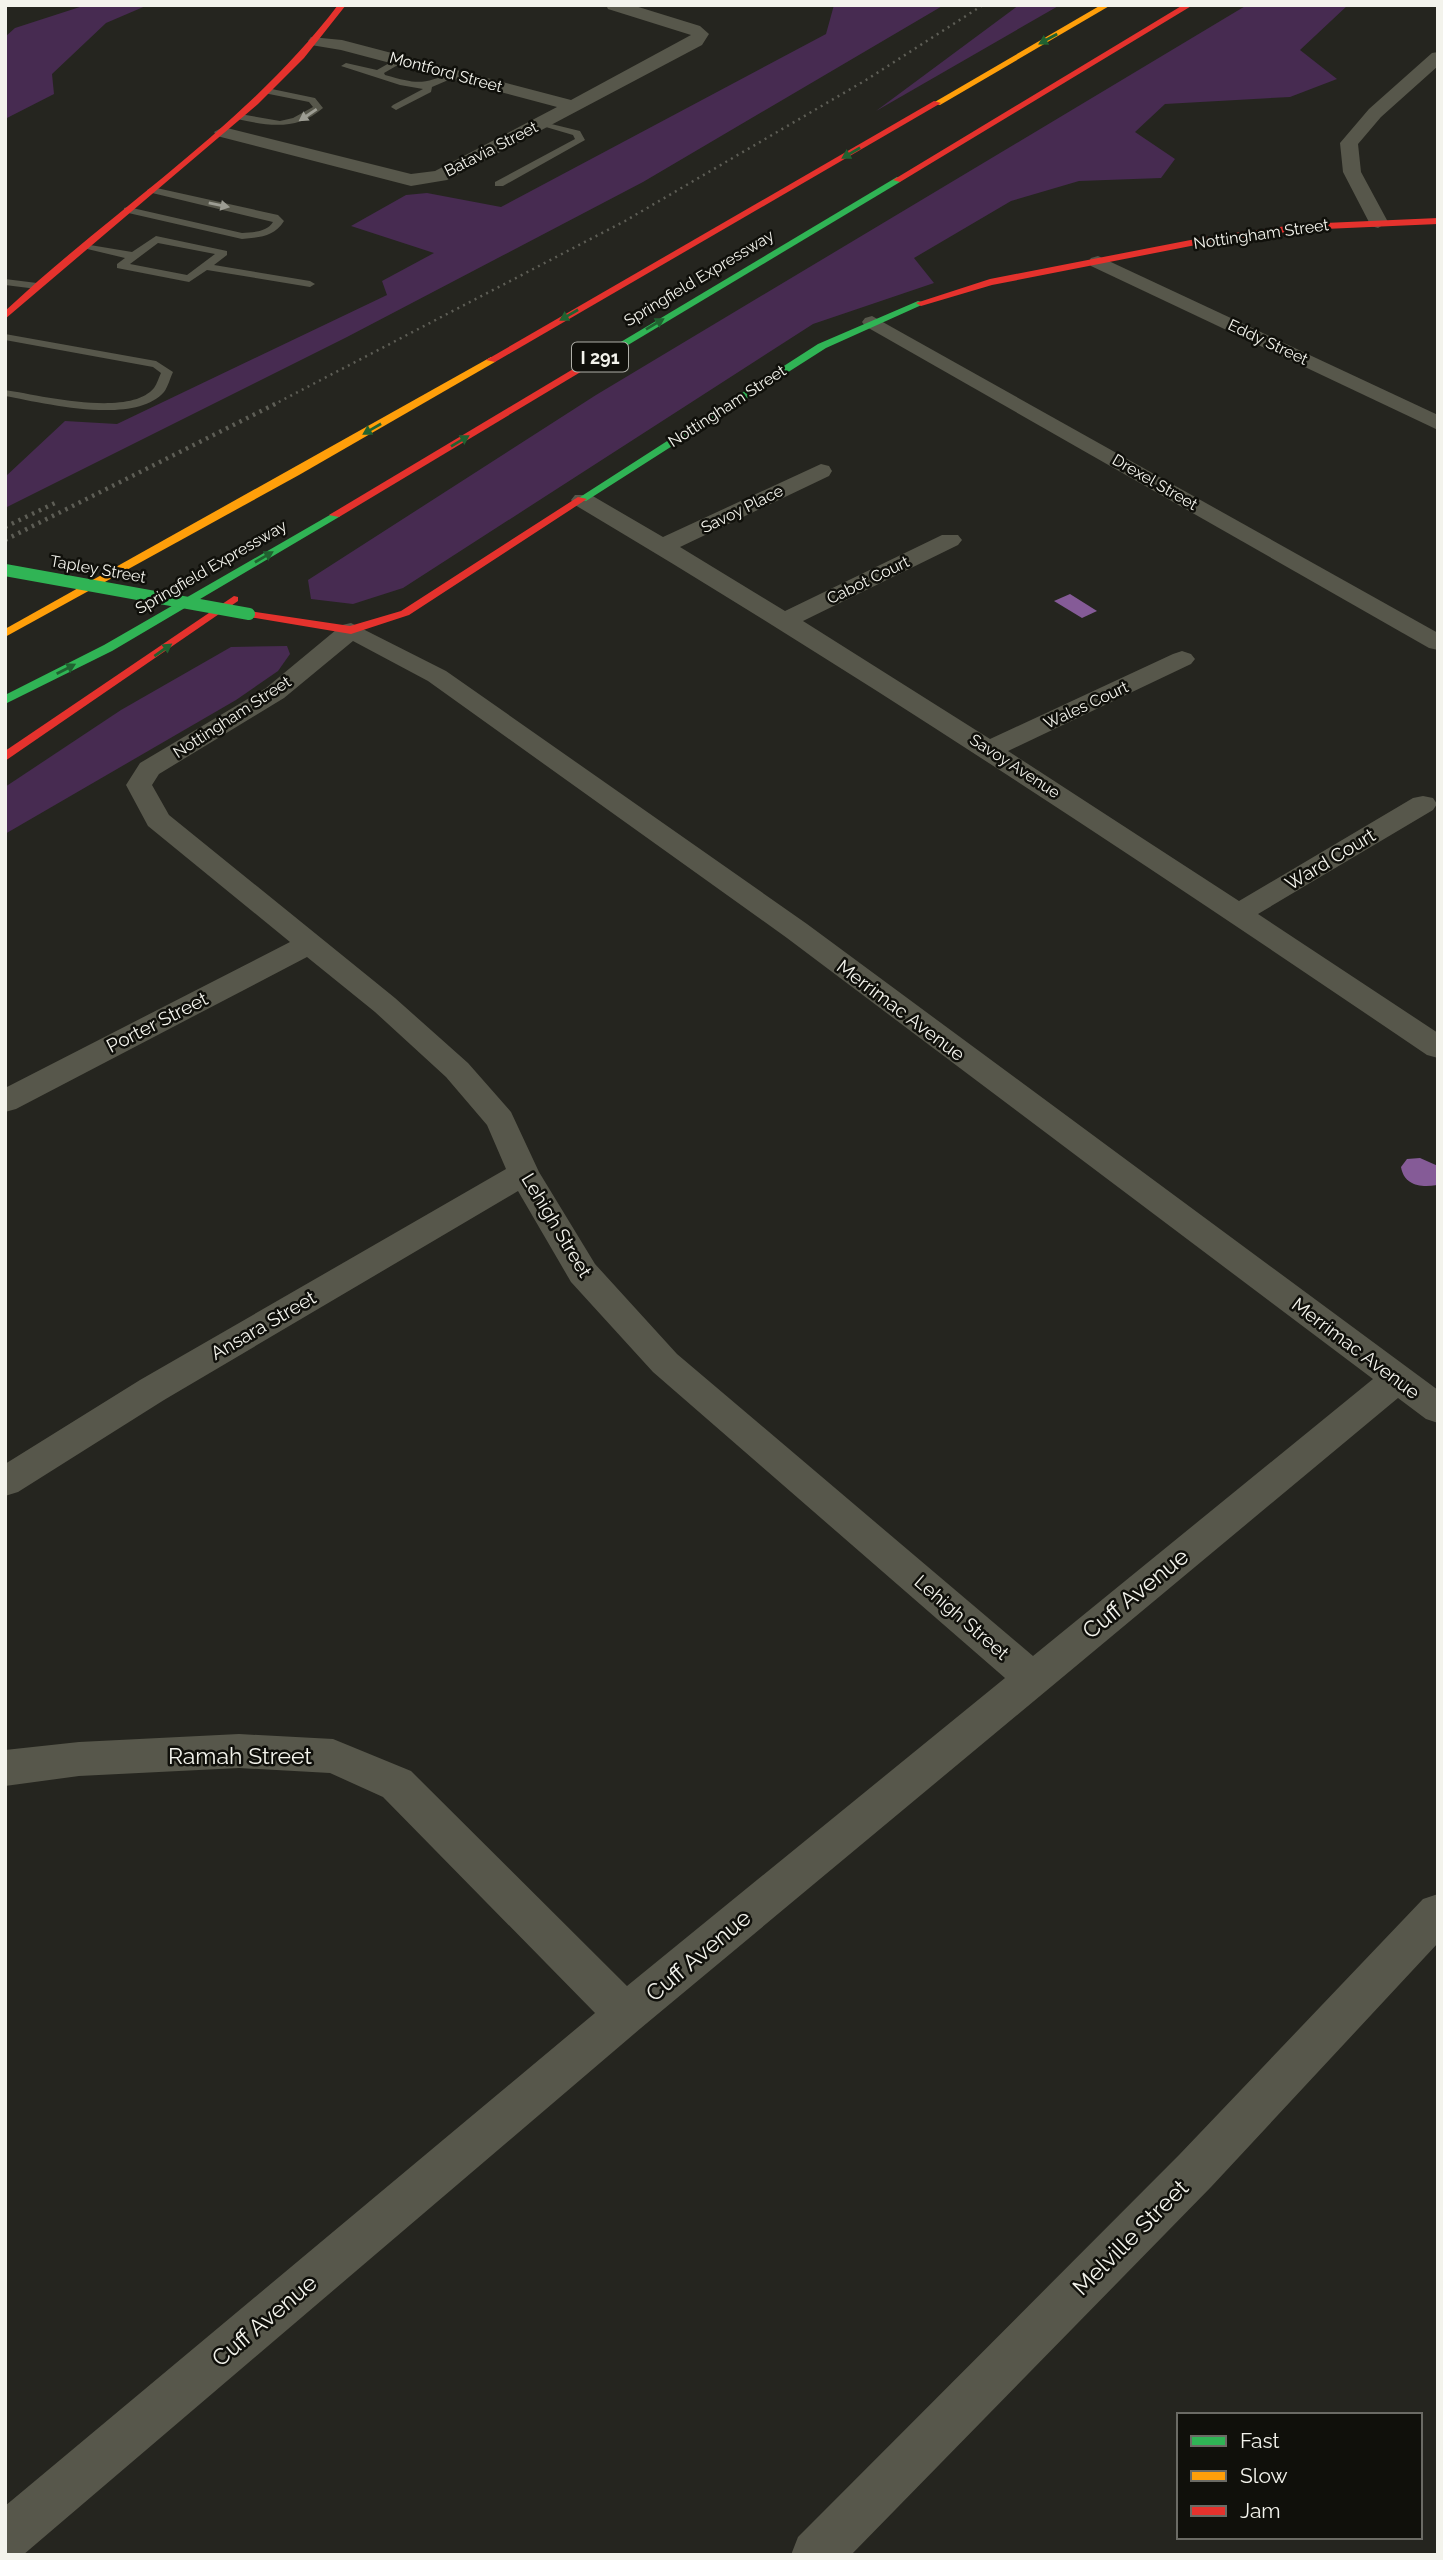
<svg xmlns="http://www.w3.org/2000/svg" width="1443" height="2560" font-family="Raleway,sans-serif">
<rect width="100%" height="100%" fill="#25251f"/>
<g fill="#472b51">
<path d="M86,5H148L106,23L52,74L54,94L5,119V37L15,28Z"/>
<path d="M834,5H944L643,182L347,337L5,508V477L65,421L117,424L387,295L382,281L434,253L351,226L406,195L427,193L501,207L826,34Z"/>
<path d="M1019,5H1060L876,111Z"/>
<path d="M1247,5H1348L1300,50L1337,79L1290,97L1165,104L1135,132L1175,159L1161,178L1079,181L1011,201L914,258L934,283L813,324L403,588L353,604L311,599L308,580L596,395Z"/>
<path d="M287,646L290,654L278,671L236,700L5,834V787L121,710L231,647Z"/>
</g>
<g fill="#855b97">
<path d="M1070,594L1097,611L1082,618L1054,601Z"/>
<path d="M1420,1158L1438,1166L1437,1185C1420,1188 1404,1185 1401,1167L1407,1159Z"/>
</g>
<g fill="none" stroke-linecap="round" stroke-linejoin="round">
<g fill="#57574b" fill-rule="evenodd">
<path d="M400,57L405,60L403,62L384,73L385,75C420,85 422,84 455,72L460,75L432,87L431,92L396,110L391,107L393,105L423,89L400,85L341,66L346,63L377,70Z"/>
<path d="M267,88L315,98L323,108C297,131 268,126 237,119L235,117L240,114L280,121L293,118L313,107L309,102L264,93L262,91Z"/>
<path d="M539,121L580,131L585,140L503,186H495V182L575,139L573,135L539,125Z"/>
<path d="M152,187L278,215L284,221C274,237 260,237 242,239L124,212V208L128,207L242,233C254,232 267,232 273,222L148,192L147,190Z"/>
<path d="M156,236L227,251V255L214,265L310,281L315,284L310,287L207,270L189,282L117,268V264L125,258L79,247L84,244L132,252ZM158,243L215,254L187,275L130,264Z"/>
<path d="M5,279L37,283L42,286L37,289L5,285Z"/>
<path d="M5,334L156,361L173,372C170,378 168,387 164,392C134,426 44,403 5,396V390C39,395 129,418 154,388C157,384 159,377 161,373L153,367L5,340Z"/>
</g>
<g fill="#57574b" fill-rule="evenodd">
<path d="M606,5H632L700,26L709,34L702,45L447,180L411,186L217,136L214,132L223,127L411,174L435,171L557,107L341,50L311,45L308,41L311,37L342,40L571,100L691,35L608,9Z"/>
<path d="M1438,52V66L1381,117L1358,144L1361,172L1388,222L1378,228L1371,226L1343,172L1340,143L1369,109L1432,53Z"/>
<path d="M1098,256L1438,415V430L1091,266L1088,262L1091,258Z"/>
<path d="M872,316L1438,633V650L1429,648L865,326L862,322L865,318Z"/>
<path d="M821,464L829,466L832,471L829,476L680,547L785,611L942,535H958L962,540L958,545L803,621L990,739L1173,654L1182,651L1191,654L1195,659L1191,664L1008,751L1239,901L1413,798L1423,796L1433,798L1437,804L1433,810L1258,914L1438,1033V1058L1427,1055C1147,865 866,678 575,505L571,500L575,495H591L663,537Z"/>
<path d="M351,623L446,671L807,924L1438,1390V1423L1426,1419L1398,1398L641,2028L23,2555H5V2506L595,2013L383,1797L330,1773L239,1768L79,1776L5,1786V1750L79,1742L239,1734L333,1739L411,1771L627,1986L1005,1678L653,1372L571,1282L518,1191L164,1400L18,1492L5,1496V1464L140,1380L506,1169L487,1125L446,1077L375,1012L307,957L16,1109L5,1112V1088L290,942L148,826L126,785L140,763L266,688L342,625ZM353,641L428,681L787,938L1373,1379L1033,1656L677,1354L595,1264L539,1172L511,1112L468,1063L395,998L169,815L152,785L159,774L284,698Z"/>
<path d="M1438,1894V1943L1211,2187L851,2555H791L798,2537L1179,2155L1423,1899Z"/>
</g>
<g fill="#30b455" fill-rule="evenodd">
<path d="M897,177L901,180L900,182L613,354L604,352Z"/>
<path d="M918,301L926,303L826,348L586,501L577,499L818,344Z"/>
<path d="M335,512L341,515L339,517L112,651L5,704V695L104,645Z"/>
</g>
<g fill="#ff9f0a" fill-rule="evenodd">
<path d="M1101,5H1111L940,105L933,103Z"/>
<path d="M491,357L496,360L495,362L299,475L5,637V629Z"/>
</g>
<g fill="#e5322d" fill-rule="evenodd">
<path d="M338,5H346L304,58L258,104L5,319V311L38,281C140,192 255,114 338,5Z"/>
<path d="M1183,5H1193L900,182L893,180Z"/>
<path d="M934,101L941,103L495,362L486,360Z"/>
<path d="M1438,218V224L1302,230L1206,243L992,285L921,306L916,303L990,279L1206,237L1302,224Z"/>
<path d="M605,350L614,352L339,517L329,515Z"/>
<path d="M578,497L587,499L409,615L351,634L249,617L243,614L249,611L350,626L401,611Z"/>
<path d="M234,596L238,597V601L5,761V751Z"/>
</g>
<path stroke="#5e5e56" stroke-width="2.5" stroke-dasharray="2 4.5" stroke-linecap="butt" d="M273,405L625,221L866,80L983,5"/>
<g stroke="#5e5e56" stroke-width="4.5" stroke-dasharray="2.5 5" stroke-linecap="butt">
<path d="M5,527L55,503"/>
<path d="M5,540L277,403"/>
</g>
<path stroke="#30b455" stroke-width="12" d="M5,570L249,614"/>
</g>
<defs><path id="oneway-solid" d="M-6-.8H1V-3.2L6.5 0L1 3.2V.8H-6Z" transform="scale(1.75)"/></defs>
<g fill="#206230">
<use href="#oneway-solid" transform="translate(1048 39) rotate(151)"/>
<use href="#oneway-solid" transform="translate(851 153) rotate(150)"/>
<use href="#oneway-solid" transform="translate(569 315) rotate(150)"/>
<use href="#oneway-solid" transform="translate(655 324) rotate(-31)"/>
<use href="#oneway-solid" transform="translate(372 429) rotate(150)"/>
<use href="#oneway-solid" transform="translate(460 441) rotate(-31)"/>
<use href="#oneway-solid" transform="translate(264 557) rotate(-30)"/>
<use href="#oneway-solid" transform="translate(163 650) rotate(-35)"/>
<use href="#oneway-solid" transform="translate(66 669) rotate(-27)"/>
</g>
<g fill="#9d9d93">
<use href="#oneway-solid" transform="translate(308 115) rotate(146)"/>
<use href="#oneway-solid" transform="translate(219 205) rotate(12)"/>
</g>
<g text-anchor="middle" dominant-baseline="central" stroke-width="5" stroke-linejoin="round" paint-order="stroke">
<g font-size="16" fill="#f3f3ec" stroke="#10100b">
<text transform="translate(446 72) rotate(15)">Montford Street</text>
<text transform="translate(491 149) rotate(-27)">Batavia Street</text>
<text transform="translate(1261 234) rotate(-8)">Nottingham Street</text>
<text transform="translate(699 278) rotate(-31)">Springfield Expressway</text>
<text transform="translate(1268 342) rotate(25)">Eddy Street</text>
<text transform="translate(727 406) rotate(-33)">Nottingham Street</text>
<text transform="translate(1155 482) rotate(30)">Drexel Street</text>
<text transform="translate(742 509) rotate(-26)">Savoy Place</text>
<text transform="translate(211 567) rotate(-30)">Springfield Expressway</text>
<text transform="translate(98 569) rotate(10)">Tapley Street</text>
<text transform="translate(868 580) rotate(-26)">Cabot Court</text>
<text transform="translate(1086 705) rotate(-25)">Wales Court</text>
<text transform="translate(232 717) rotate(-33)">Nottingham Street</text>
<text transform="translate(1015 766) rotate(33)">Savoy Avenue</text>
</g>
<rect fill="#10100b" stroke="#afafa8" stroke-width="2" x="572" y="342.5" width="56" height="29" rx="5"/>
<g font-size="18" font-weight="bold" fill="#f3f3ec">
<text x="600" y="357">I 291</text>
</g>
<g font-size="19" fill="#f3f3ec" stroke="#10100b">
<text transform="translate(1330 859) rotate(-31)">Ward Court</text>
<text transform="translate(901 1010) rotate(37)">Merrimac Avenue</text>
<text transform="translate(157 1022) rotate(-27)">Porter Street</text>
<text transform="translate(557 1225) rotate(59)">Lehigh Street</text>
<text transform="translate(263 1325) rotate(-30)">Ansara Street</text>
<text transform="translate(1356 1348) rotate(37)">Merrimac Avenue</text>
<text transform="translate(962 1617) rotate(41)">Lehigh Street</text>
</g>
<g font-size="23" fill="#f3f3ec" stroke="#10100b">
<text transform="translate(1135 1593) rotate(-39)">Cuff Avenue</text>
<text x="240" y="1755">Ramah Street</text>
<text transform="translate(698 1955) rotate(-40)">Cuff Avenue</text>
<text transform="translate(1130 2237) rotate(-45)">Melville Street</text>
<text transform="translate(264 2320) rotate(-40)">Cuff Avenue</text>
</g>
</g>
<rect width="1443" height="2560" fill="none" stroke="#f3f3ec" stroke-width="14"/>
<rect x="1177" y="2413" width="245" height="126" fill="#10100b" stroke="#6b6b65" stroke-width="2"/>
<rect x="1191" y="2436" width="35" height="10" fill="#30b455" stroke="#6b6b65" stroke-width="2"/>
<text x="1240" y="2448" font-size="21" fill="#f3f3ec">Fast</text>
<rect x="1191" y="2471" width="35" height="10" fill="#ff9f0a" stroke="#6b6b65" stroke-width="2"/>
<text x="1240" y="2483" font-size="21" fill="#f3f3ec">Slow</text>
<rect x="1191" y="2506" width="35" height="10" fill="#e5322d" stroke="#6b6b65" stroke-width="2"/>
<text x="1240" y="2518" font-size="21" fill="#f3f3ec">Jam</text>
</svg>
